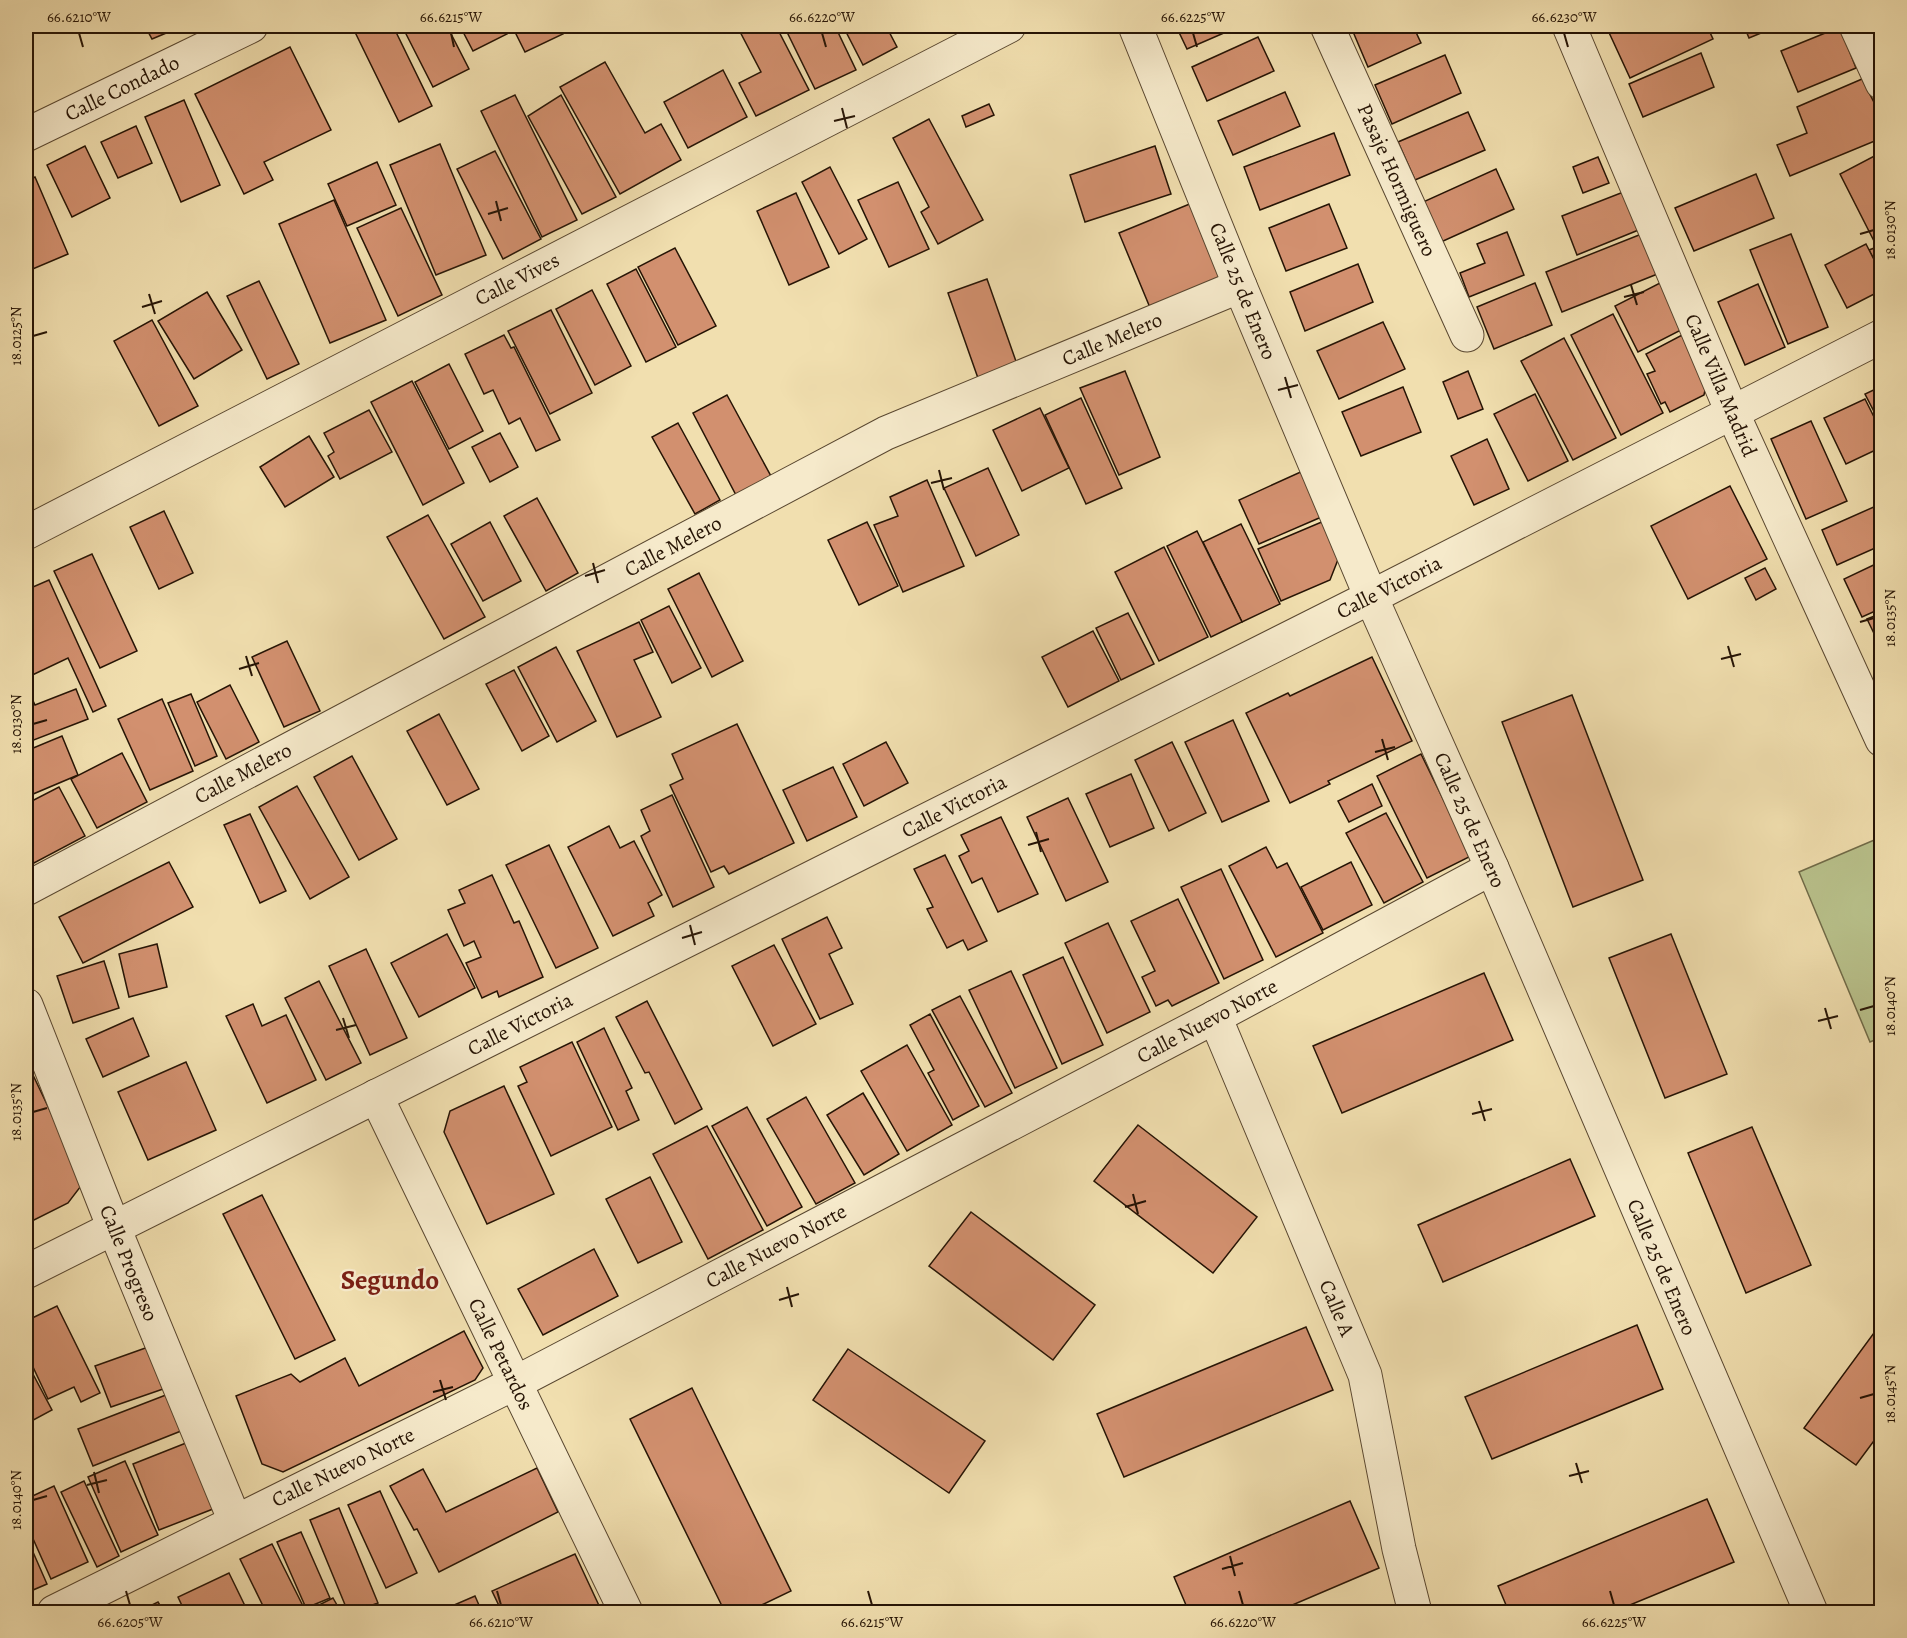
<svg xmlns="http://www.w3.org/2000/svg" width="1907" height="1638" font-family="Alegreya,serif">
<rect width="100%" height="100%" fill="#f1dfaf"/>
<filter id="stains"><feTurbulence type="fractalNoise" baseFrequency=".00333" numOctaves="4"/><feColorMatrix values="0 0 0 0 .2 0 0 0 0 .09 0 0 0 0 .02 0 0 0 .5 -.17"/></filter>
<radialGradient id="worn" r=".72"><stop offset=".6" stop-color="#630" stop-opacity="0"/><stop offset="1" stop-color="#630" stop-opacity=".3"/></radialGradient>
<path fill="#b9c28c" stroke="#706b48" stroke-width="1.5" d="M1879,838L1882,844V1037L1870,1042L1799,872Z"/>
<g fill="#d2906f" stroke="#261405" stroke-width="1.5">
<path d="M145,26H183L152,39Z"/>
<path d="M352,26H393L432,106L399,122Z"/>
<path d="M402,26H447L469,69L433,87Z"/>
<path d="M460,26H503L507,34L473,51Z"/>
<path d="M512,26H559L563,34L525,52Z"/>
<path d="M737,26H776L809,90L756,116L739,83L761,72Z"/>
<path d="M784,26H835L856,70L815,89Z"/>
<path d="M843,26H886L897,47L863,65Z"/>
<path d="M1176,26H1240L1187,49Z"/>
<path d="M1354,26H1413L1421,43L1368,67L1351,27Z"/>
<path d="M1606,26H1707L1713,39L1630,78Z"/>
<path d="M1744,26H1778L1749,38Z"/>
<path d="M1840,27L1856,68L1798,92L1781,51Z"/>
<path d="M1258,37L1274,71L1207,101L1192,67Z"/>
<path d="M290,47L331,130L264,162L273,180L244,194L195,94Z"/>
<path d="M1701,53L1714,87L1643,117L1629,84Z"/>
<path d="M1445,55L1461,93L1392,124L1375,85Z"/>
<path d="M605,62L645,133L661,124L681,160L620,194L560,87Z"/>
<path d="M723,70L747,117L688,148L664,102Z"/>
<path d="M1862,79L1882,118V138L1790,176L1777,145L1807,133L1797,107Z"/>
<path d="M1285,92L1300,126L1233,155L1218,121Z"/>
<path d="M515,95L577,220L542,237L481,111Z"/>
<path d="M561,95L616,197L582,214L528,116Z"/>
<path d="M184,100L220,185L181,202L145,117Z"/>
<path d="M989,104L994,115L966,127L962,116Z"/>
<path d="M1468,112L1485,150L1415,180L1398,142Z"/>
<path d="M929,119L983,220L938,244L921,212L929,207L893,138Z"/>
<path d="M136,126L152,163L118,178L101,142Z"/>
<path d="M1334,133L1350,175L1260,210L1244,167Z"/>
<path d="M440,144L486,255L436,275L390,165Z"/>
<path d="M85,146L110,198L72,217L47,165Z"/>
<path d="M1155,146L1171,194L1085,222L1070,175Z"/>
<path d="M495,151L541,239L503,259L457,169Z"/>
<path d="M1882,152V275L1869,250L1877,247L1840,174Z"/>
<path d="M1598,157L1609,183L1583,193L1573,167Z"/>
<path d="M377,162L396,205L347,226L328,184Z"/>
<path d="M830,167L867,239L839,254L802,182Z"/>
<path d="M1496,169L1514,209L1441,242L1423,202Z"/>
<path d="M1756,174L1774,218L1694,251L1675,208Z"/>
<path d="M35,177L68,254L28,271L26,265V181Z"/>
<path d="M898,182L929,249L889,267L858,200Z"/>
<path d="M1626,191L1641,229L1577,255L1562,216Z"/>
<path d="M796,193L829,267L789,285L757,211Z"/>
<path d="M334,200L386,320L330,343L279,224Z"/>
<path d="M1192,203L1224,280L1151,310L1119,233Z"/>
<path d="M1329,204L1347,248L1286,271L1269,228Z"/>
<path d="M401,208L442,295L398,316L357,228Z"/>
<path d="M1507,232L1524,275L1469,297L1460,273L1485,263L1477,244Z"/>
<path d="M1644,233L1660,273L1562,312L1546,272Z"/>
<path d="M1791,234L1828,327L1788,344L1750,250Z"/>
<path d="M1866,244L1882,275V290L1847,308L1825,265Z"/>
<path d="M675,248L716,326L678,345L638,267Z"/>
<path d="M1358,264L1373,302L1305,331L1290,292Z"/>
<path d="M636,269L676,347L646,362L607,284Z"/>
<path d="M987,279L1018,367L979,381L948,293Z"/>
<path d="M259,281L299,364L267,379L227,296Z"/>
<path d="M1535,283L1552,325L1494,349L1477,307Z"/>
<path d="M1660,283L1683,329L1638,352L1615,306Z"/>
<path d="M1758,284L1785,347L1745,365L1718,302Z"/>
<path d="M592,290L631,366L595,385L556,309Z"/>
<path d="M207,292L242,350L194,379L158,321Z"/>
<path d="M551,310L592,393L550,414L508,331Z"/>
<path d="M1613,314L1663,413L1621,435L1571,335Z"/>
<path d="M152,320L198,406L159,426L114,341Z"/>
<path d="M1383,322L1405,369L1339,399L1317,351Z"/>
<path d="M1684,334L1707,380L1704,395L1670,412L1665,402L1661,404L1647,374L1655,371L1646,354Z"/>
<path d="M504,335L511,348L514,347L560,440L536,451L520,418L509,424L493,390L484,394L465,354Z"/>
<path d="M1564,338L1616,438L1573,460L1521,361Z"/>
<path d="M449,364L483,431L449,449L415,382Z"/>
<path d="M1125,371L1160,457L1119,475L1080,388Z"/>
<path d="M1468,371L1483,409L1458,419L1443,382Z"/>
<path d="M412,381L464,483L423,505L371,402Z"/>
<path d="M1882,386V427L1865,394Z"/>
<path d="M1403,387L1421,432L1361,456L1342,412Z"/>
<path d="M1535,394L1568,461L1528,481L1494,414Z"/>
<path d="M727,395L772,478L737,497L693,413Z"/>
<path d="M1081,398L1122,488L1086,504L1045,415Z"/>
<path d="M1865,399L1882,433V447L1846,464L1824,418Z"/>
<path d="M1040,408L1069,468L1022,491L993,430Z"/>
<path d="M369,410L392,452L340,479L328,456L334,452L324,433Z"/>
<path d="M1811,421L1847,501L1806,519L1771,439Z"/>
<path d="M678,423L720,500L695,514L652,437Z"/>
<path d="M500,433L518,467L490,482L472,447Z"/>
<path d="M309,436L334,477L285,507L260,467Z"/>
<path d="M1487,439L1509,489L1474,505L1451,456Z"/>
<path d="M988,468L1019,535L976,556L944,488Z"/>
<path d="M1305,470L1326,515L1259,544L1239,500Z"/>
<path d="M927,480L964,566L903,592L874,525L898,516L890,497Z"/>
<path d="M1730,486L1767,559L1688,599L1651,526Z"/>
<path d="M537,498L578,573L546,591L504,516Z"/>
<path d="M1876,506L1882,519V545L1837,565L1822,530Z"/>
<path d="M164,511L193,573L159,589L130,527Z"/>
<path d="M428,515L485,617L444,639L387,537Z"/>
<path d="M1324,521L1339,557L1330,580L1281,601L1258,549Z"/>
<path d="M490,522L521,581L483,601L451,544Z"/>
<path d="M867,522L898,586L859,605L828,540Z"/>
<path d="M1241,524L1280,604L1242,622L1203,542Z"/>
<path d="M1197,531L1242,622L1211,637L1167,546Z"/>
<path d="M1164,547L1208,637L1159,661L1115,572Z"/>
<path d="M92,554L137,651L100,668L54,571Z"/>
<path d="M1882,561V608L1862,617L1844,579Z"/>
<path d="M1765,568L1776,589L1756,600L1745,578Z"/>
<path d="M699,573L743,661L712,677L668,589Z"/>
<path d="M49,580L106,706L93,712L68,658L26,678V590Z"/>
<path d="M669,606L701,668L672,683L641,620Z"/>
<path d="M1128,613L1154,664L1121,680L1096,628Z"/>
<path d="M1882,613V650L1867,619Z"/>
<path d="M639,622L653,652L634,660L661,717L617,737L577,651Z"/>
<path d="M1093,631L1119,681L1068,707L1042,657Z"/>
<path d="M287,641L320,711L284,727L252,657Z"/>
<path d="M556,647L596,721L557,742L518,667Z"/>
<path d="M1372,657L1412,741L1328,781L1330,784L1290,803L1246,713L1288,693L1290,696Z"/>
<path d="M514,670L549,736L522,751L486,684Z"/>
<path d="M230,685L259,742L226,759L197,702Z"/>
<path d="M76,689L88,719L26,743V696L30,694L35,705Z"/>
<path d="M191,694L217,756L195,766L168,703Z"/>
<path d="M1572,695L1643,880L1573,907L1502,722Z"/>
<path d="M162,699L193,771L150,790L118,719Z"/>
<path d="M439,714L479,789L447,805L407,731Z"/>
<path d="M1233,720L1269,801L1222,822L1185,742Z"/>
<path d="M737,724L794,843L729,874L724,866L711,872L670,785L683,779L672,754Z"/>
<path d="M62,736L78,775L26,797V751Z"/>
<path d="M886,742L908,783L864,806L843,764Z"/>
<path d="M1172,742L1206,813L1169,831L1135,760Z"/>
<path d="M122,753L147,802L97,828L71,779Z"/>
<path d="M1421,754L1471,856L1427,878L1377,776Z"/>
<path d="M352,756L397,839L359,860L314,777Z"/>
<path d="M833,767L857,817L807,841L783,790Z"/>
<path d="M1131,774L1154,828L1110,847L1086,794Z"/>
<path d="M1372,784L1382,806L1349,822L1338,801Z"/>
<path d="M297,786L349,877L310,899L259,807Z"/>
<path d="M59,787L85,836L34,863L26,847V804Z"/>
<path d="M672,795L714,887L673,907L641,836L650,831L641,810Z"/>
<path d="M1068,798L1108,882L1066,901L1027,817Z"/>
<path d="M1386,813L1423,882L1384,903L1346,833Z"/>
<path d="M250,814L286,891L260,903L224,825Z"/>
<path d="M1001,817L1038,894L998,912L982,878L972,883L959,856L969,851L961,835Z"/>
<path d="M609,826L620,848L634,841L662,895L648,903L654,916L613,936L568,847Z"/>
<path d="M549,845L598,948L556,968L506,865Z"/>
<path d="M1266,847L1277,868L1287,863L1323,933L1276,957L1229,866Z"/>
<path d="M945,855L987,941L968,950L963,940L947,948L927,909L933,907L914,869Z"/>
<path d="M169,862L193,907L83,963L59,917Z"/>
<path d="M1351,862L1372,905L1323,930L1301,887Z"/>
<path d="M1221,869L1263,960L1224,979L1181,887Z"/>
<path d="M492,875L514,923L519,921L543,977L499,997L497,991L482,998L466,963L481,957L474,941L464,946L448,910L465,903L459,890Z"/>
<path d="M1178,899L1219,983L1172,1006L1168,1000L1156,1006L1142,977L1155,971L1131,921Z"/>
<path d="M827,917L842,948L829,954L853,1004L820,1019L782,939Z"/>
<path d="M1108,923L1150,1012L1107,1033L1065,943Z"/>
<path d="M447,934L475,988L419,1017L391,963Z"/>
<path d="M1671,934L1727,1074L1665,1098L1609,958Z"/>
<path d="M157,944L167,987L129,997L119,954Z"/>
<path d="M774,945L816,1024L773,1046L732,966Z"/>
<path d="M366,949L407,1038L370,1055L329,966Z"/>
<path d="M1063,957L1103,1045L1062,1064L1023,975Z"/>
<path d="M104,961L119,1008L73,1023L57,976Z"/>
<path d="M1011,971L1057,1068L1015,1088L969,990Z"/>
<path d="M1484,973L1513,1040L1342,1113L1313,1046Z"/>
<path d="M319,981L361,1063L326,1080L285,998Z"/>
<path d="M960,996L1012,1093L985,1107L932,1010Z"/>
<path d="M647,1001L702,1109L675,1124L649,1072L645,1073L616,1017Z"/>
<path d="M253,1004L262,1026L286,1015L316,1080L267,1103L226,1016Z"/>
<path d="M930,1014L979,1106L953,1120L928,1073L934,1070L910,1025Z"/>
<path d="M133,1018L149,1056L103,1077L86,1039Z"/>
<path d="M604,1028L632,1088L626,1091L639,1120L618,1130L577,1042Z"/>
<path d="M26,1042L34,1066L26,1068Z"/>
<path d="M572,1042L612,1127L551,1156L518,1086L527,1082L520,1067Z"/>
<path d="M907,1045L952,1125L907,1151L861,1071Z"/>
<path d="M186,1062L216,1130L148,1160L118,1092Z"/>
<path d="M32,1073L84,1182L68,1203L26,1224V1076Z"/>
<path d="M504,1086L554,1194L487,1224L444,1132L450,1111Z"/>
<path d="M863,1093L899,1154L864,1175L827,1115Z"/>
<path d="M806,1097L855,1183L816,1204L767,1119Z"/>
<path d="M747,1107L802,1207L767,1226L712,1126Z"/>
<path d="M1138,1125L1257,1217L1213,1273L1094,1181Z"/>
<path d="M707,1126L763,1230L708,1259L653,1154Z"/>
<path d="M1752,1127L1811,1265L1746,1293L1688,1153Z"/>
<path d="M1570,1159L1595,1216L1443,1282L1418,1225Z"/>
<path d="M650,1177L682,1242L638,1263L606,1199Z"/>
<path d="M262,1195L335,1340L295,1359L223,1214Z"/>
<path d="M971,1212L1095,1305L1053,1360L929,1266Z"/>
<path d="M594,1249L618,1296L543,1335L518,1289Z"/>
<path d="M57,1306L100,1393L81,1402L74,1387L48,1399L26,1352V1321Z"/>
<path d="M1882,1322V1430L1856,1465L1804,1428Z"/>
<path d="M1637,1325L1663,1389L1492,1459L1465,1397Z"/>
<path d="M1306,1327L1333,1390L1124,1477L1097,1414Z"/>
<path d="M464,1331L483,1368L475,1380L283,1472L262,1464L236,1396L291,1374L300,1382L345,1358L359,1386Z"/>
<path d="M151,1346L166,1388L111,1407L95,1366Z"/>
<path d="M848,1349L985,1441L949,1493L813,1400Z"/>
<path d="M26,1361L52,1410L26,1424Z"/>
<path d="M692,1388L791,1591L747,1612H725L630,1419Z"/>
<path d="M171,1393L186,1429L93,1466L78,1429Z"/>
<path d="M186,1443L213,1509L159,1530L133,1464Z"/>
<path d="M125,1461L158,1535L121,1552L88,1477Z"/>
<path d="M537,1468L558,1512L439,1572L417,1529L414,1530L390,1486L423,1469L446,1512Z"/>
<path d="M84,1481L119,1556L97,1567L61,1492Z"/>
<path d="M54,1486L88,1562L51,1579L26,1523V1499Z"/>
<path d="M380,1491L417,1573L386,1588L348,1505Z"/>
<path d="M1707,1499L1734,1562L1613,1612H1509L1498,1586Z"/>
<path d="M1350,1501L1379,1568L1276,1612H1189L1174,1577Z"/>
<path d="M339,1508L378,1603L353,1612H348L310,1520Z"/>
<path d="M301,1532L330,1598L306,1608L277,1542Z"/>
<path d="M26,1536L47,1584L26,1593Z"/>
<path d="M272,1544L306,1612H266L240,1559Z"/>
<path d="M575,1554L602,1612H502L492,1591Z"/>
<path d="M229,1573L248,1612H185L178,1597Z"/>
<path d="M475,1596L482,1612H438Z"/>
<path d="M333,1598L341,1612H308L307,1611Z"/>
<path d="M158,1602L164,1612H138Z"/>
<path d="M970,1607L973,1612H958Z"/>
</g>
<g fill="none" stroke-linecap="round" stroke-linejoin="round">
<g stroke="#594730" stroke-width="35">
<g id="street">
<path d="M1135,26L1240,286L1371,597L1492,868L1811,1612"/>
<path d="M1327,26L1467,335"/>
<path d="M1569,26L1732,412L1882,740"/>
<path d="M1856,26L1882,83"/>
<path d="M26,135L251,26"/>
<path d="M26,533L1009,26"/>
<path d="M26,889L886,433L1240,286"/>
<path d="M26,1005L114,1228L235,1521"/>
<path d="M1215,1017L1365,1375L1399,1549L1415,1612"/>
<path d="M376,1096L626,1612"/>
<path d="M26,1272L1371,597L1882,336"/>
<path d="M54,1612L515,1383L1215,1017L1492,868"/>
</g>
</g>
<use href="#street" stroke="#f6eacb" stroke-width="33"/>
</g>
<path fill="none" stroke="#261405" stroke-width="2" d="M79,33L83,47M451,33L454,47M822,33L826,47M1193,33L1197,47M1564,33L1568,47M842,108L847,128M834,121L855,116M496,201L501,221M488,214L508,208M1860,234L1874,230M1631,285L1637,305M149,294L155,314M1624,297L1644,292M142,307L162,301M33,336L47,332M1285,377L1291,398M1278,390L1298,385M939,470L944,490M931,483L952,478M593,563L598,583M585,576L605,570M1860,622L1874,618M1728,646L1734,667M246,656L252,676M1721,659L1741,654M239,669L259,663M33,724L47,720M1382,739L1388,760M1375,752L1395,747M1036,832L1041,852M1028,845L1049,839M690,925L695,945M682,938L702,932M1825,1008L1831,1029M1860,1010L1874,1006M343,1018L349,1038M1818,1021L1838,1016M336,1030L356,1025M1479,1101L1485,1121M33,1112L47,1108M1472,1114L1492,1109M1133,1194L1138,1214M1125,1207L1146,1201M787,1287L792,1307M779,1300L799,1294M440,1380L446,1400M433,1392L453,1387M1860,1398L1874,1394M1576,1463L1582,1483M94,1472L99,1493M1569,1476L1589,1471M87,1485L107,1480M33,1500L47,1496M1230,1556L1235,1576M1222,1569L1243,1563M126,1591L130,1605M497,1591L501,1605M868,1591L872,1605M1239,1591L1243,1605M1610,1591L1614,1605"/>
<g text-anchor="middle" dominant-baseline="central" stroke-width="4.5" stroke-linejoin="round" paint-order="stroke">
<g font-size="21" fill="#261405" stroke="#f6eacb">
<text transform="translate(122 88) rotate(-26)">Calle Condado</text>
<text transform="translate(1397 180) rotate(66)">Pasaje Hormiguero</text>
<text transform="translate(517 279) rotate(-27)">Calle Vives</text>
<text transform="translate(1243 291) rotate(68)">Calle 25 de Enero</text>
<text transform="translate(1112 339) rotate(-23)">Calle Melero</text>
<text transform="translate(1721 385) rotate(67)">Calle Villa Madrid</text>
<text transform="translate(673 546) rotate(-28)">Calle Melero</text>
<text transform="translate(1389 587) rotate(-27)">Calle Victoria</text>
<text transform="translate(243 773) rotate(-28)">Calle Melero</text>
<text transform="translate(954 806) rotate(-27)">Calle Victoria</text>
<text transform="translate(1470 820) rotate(66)">Calle 25 de Enero</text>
<text transform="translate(1207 1021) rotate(-28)">Calle Nuevo Norte</text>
<text transform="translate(520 1024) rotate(-27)">Calle Victoria</text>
<text transform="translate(776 1246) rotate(-28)">Calle Nuevo Norte</text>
<text transform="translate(129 1263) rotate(68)">Calle Progreso</text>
<text transform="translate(1662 1267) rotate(67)">Calle 25 de Enero</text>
<text transform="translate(1337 1308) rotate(67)">Calle A</text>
<text transform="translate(501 1354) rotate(64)">Calle Petardos</text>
<text transform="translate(343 1467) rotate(-26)">Calle Nuevo Norte</text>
</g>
<g font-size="27" font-weight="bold" fill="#7a1f14" stroke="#f6eacb">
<text x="390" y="1280">Segundo</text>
</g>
</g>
<rect width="1907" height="1638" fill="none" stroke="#f1dfaf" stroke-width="66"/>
<rect x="33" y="33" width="1841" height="1572" fill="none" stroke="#261405" stroke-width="2"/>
<g font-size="15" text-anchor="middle" fill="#261405">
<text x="79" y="22">66.6210°W</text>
<text x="451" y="22">66.6215°W</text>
<text x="822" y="22">66.6220°W</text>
<text x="1193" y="22">66.6225°W</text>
<text x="1564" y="22">66.6230°W</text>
<text transform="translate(1890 230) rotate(-90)" y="5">18.0130°N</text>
<text transform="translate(16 336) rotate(-90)" y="5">18.0125°N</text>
<text transform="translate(1890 618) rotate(-90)" y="5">18.0135°N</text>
<text transform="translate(16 724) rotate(-90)" y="5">18.0130°N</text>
<text transform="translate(1890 1006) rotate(-90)" y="5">18.0140°N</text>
<text transform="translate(16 1112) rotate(-90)" y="5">18.0135°N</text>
<text transform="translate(1890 1394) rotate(-90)" y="5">18.0145°N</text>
<text transform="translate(16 1500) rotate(-90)" y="5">18.0140°N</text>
<text x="130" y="1627">66.6205°W</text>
<text x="501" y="1627">66.6210°W</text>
<text x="872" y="1627">66.6215°W</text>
<text x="1243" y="1627">66.6220°W</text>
<text x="1614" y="1627">66.6225°W</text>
</g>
<rect width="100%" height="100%" filter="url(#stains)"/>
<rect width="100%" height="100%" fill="url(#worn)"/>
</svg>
